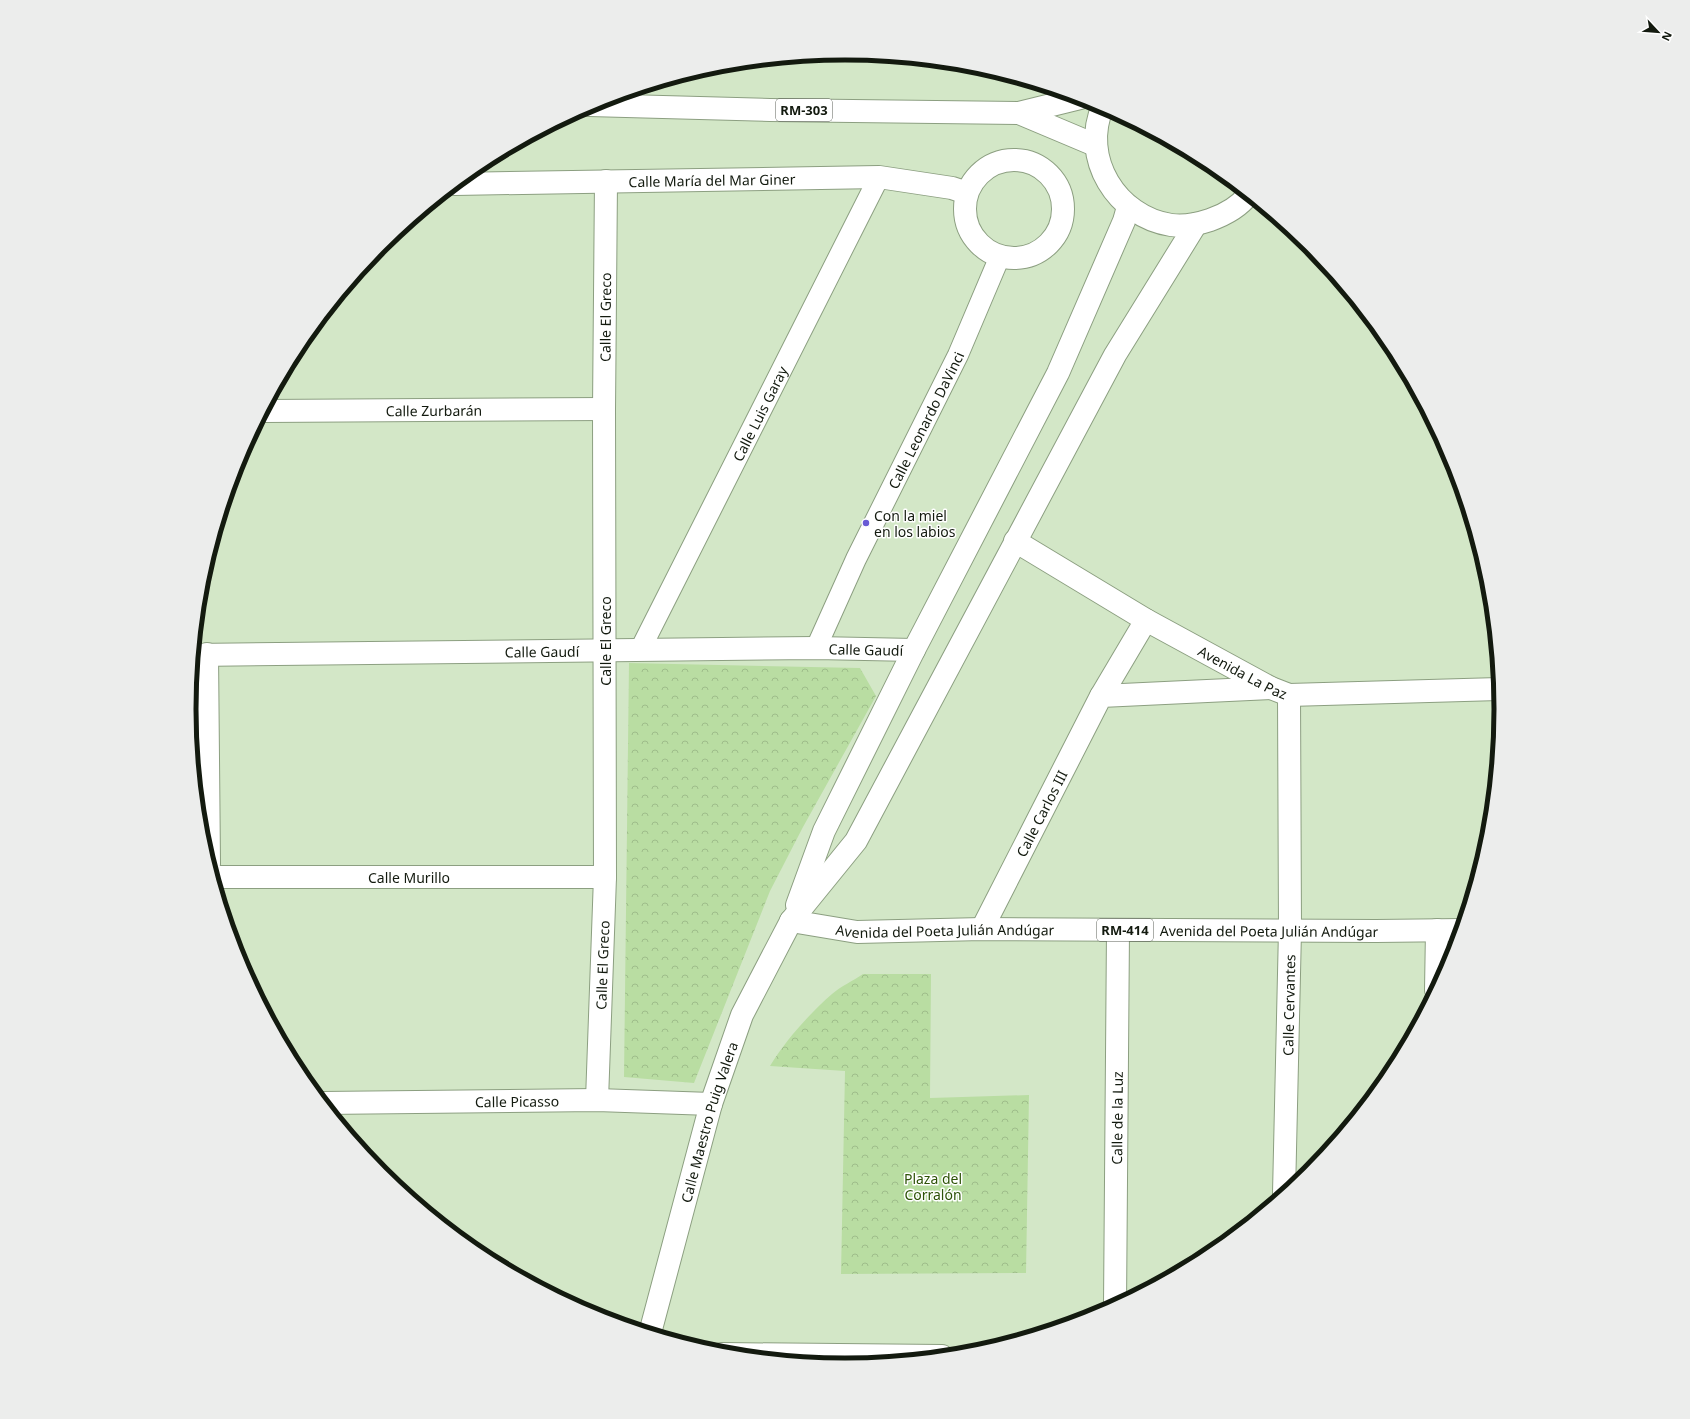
<svg xmlns="http://www.w3.org/2000/svg" width="1690" height="1419" font-family="'Noto Sans',sans-serif">
<defs>
<pattern id="park-crowns" width="20" height="18" patternUnits="userSpaceOnUse"><rect width="20" height="18" fill="#b9dda2"/><path d="M2 6a3 3 0 1 1 6 0M12 15a3 3 0 1 1 6 0" fill="none" stroke="#9ebd8a"/></pattern>
</defs>
<rect width="100%" height="100%" fill="#d3e7c7"/>
<g fill="url(#park-crowns)">
<path d="M629,663L860,668L876,696L803,827L770,891L694,1083L624,1077Z"/>
<path d="M863,974H931L930,1098L1029,1095L1026,1273L841,1274L845,1071L770,1066C786,1040 809,1014 832,994C841,986 853,981 863,974Z"/>
</g>
<g fill="none" stroke-linecap="round" stroke-linejoin="round">
<g stroke="#8c9f81" stroke-width="22">
<g id="pedestrian">
<path id="s1" d="M816,648L856,559L958,355L1000,256"/>
<path id="s2" d="M640,650L879,177"/>
</g>
</g>
<g stroke="#8c9f81" stroke-width="24">
<g id="minor">
<circle cx="1014" cy="209" r="49"/>
<path id="s3" d="M455,184L879,177L952,188L967,193"/>
<path id="s4" d="M264,411L604,409"/>
<path id="s5" d="M1015,541L1146,620L1271,688L1289,695L1499,689"/>
<path d="M207,654L209,864"/>
<path id="s6" d="M194,655L816,648L914,650"/>
<path d="M1101,696L1146,620"/>
<path id="s7" d="M213,877H605"/>
<path id="s8" d="M982,929L1101,696L1271,688"/>
<path d="M1436,990L1437,930"/>
<path id="s9" d="M597,1100L605,877L604,409L606,181"/>
<path id="s10" d="M323,1103L597,1100L711,1104"/>
<path id="s11" d="M1284,1194L1290,930L1289,695"/>
<path id="s12" d="M1115,1306L1118,930"/>
<path d="M722,1354L942,1356"/>
</g>
</g>
<g stroke="#8c9f81" stroke-width="24">
<g id="primary">
<path id="s13" d="M650,1333L711,1104L742,1015L791,921"/>
</g>
</g>
<g stroke="#8c9f81" stroke-width="24">
<g id="trunk">
<path d="M589,105L770,110L1019,113L1080,98"/>
<path d="M1103,106C1080,158 1117,217 1171,225C1185,227 1198,224 1210,220C1224,215 1239,207 1248,195"/>
<path d="M1019,113L1095,145"/>
<path d="M797,905L824,831L914,650L1058,373L1124,221L1128,207"/>
<path d="M791,921L856,841L1115,355L1196,224"/>
<path id="s14" d="M791,921L857,932L982,929L1376,931L1461,930"/>
</g>
</g>
<use href="#pedestrian" stroke="#fff" stroke-width="20"/>
<use href="#minor" stroke="#fff" stroke-width="22"/>
<use href="#primary" stroke="#fff" stroke-width="22"/>
<use href="#trunk" stroke="#fff" stroke-width="22"/>
</g>
<circle fill="#695bd5" stroke="#fff" stroke-width="1.5" cx="866" cy="523" r="4"/>
<g text-anchor="middle" dominant-baseline="central" stroke-width="3" stroke-linejoin="round" paint-order="stroke">
<g fill="#fff" stroke="#5a5f57" stroke-width="1">
<rect x="776" y="99" width="56" height="22" rx="3"/>
<rect x="1097" y="919" width="56" height="22" rx="3"/>
</g>
<g font-size="13" font-weight="bold" fill="#131a0f">
<text x="804" y="110">RM-303</text>
<text x="1125" y="930">RM-414</text>
</g>
<g font-size="14" fill="#131a0f" stroke="#fff">
<text stroke="none"><textPath href="#s3" startOffset="257">Calle María del Mar Giner</textPath></text>
<text stroke="none"><textPath href="#s9" startOffset="783">Calle El Greco</textPath></text>
<text stroke="none"><textPath href="#s4" startOffset="170">Calle Zurbarán</textPath></text>
<text stroke="none"><textPath href="#s2" startOffset="265">Calle Luis Garay</textPath></text>
<text stroke="none"><textPath href="#s1" startOffset="253">Calle Leonardo DaVinci</textPath></text>
<text transform="translate(605 641) rotate(-90)">Calle El Greco</text>
<text stroke="none"><textPath href="#s6" startOffset="672">Calle Gaudí</textPath></text>
<text stroke="none"><textPath href="#s6" startOffset="348">Calle Gaudí</textPath></text>
<text stroke="none"><textPath href="#s5" startOffset="263">Avenida La Paz</textPath></text>
<text stroke="none"><textPath href="#s8" startOffset="130">Calle Carlos III</textPath></text>
<text stroke="none"><textPath href="#s7" startOffset="196">Calle Murillo</textPath></text>
<text stroke="none"><textPath href="#s14" startOffset="155">Avenida del Poeta Julián Andúgar</textPath></text>
<text stroke="none"><textPath href="#s14" startOffset="479">Avenida del Poeta Julián Andúgar</textPath></text>
<text stroke="none"><textPath href="#s9" startOffset="135">Calle El Greco</textPath></text>
<text stroke="none"><textPath href="#s11" startOffset="189">Calle Cervantes</textPath></text>
<text stroke="none"><textPath href="#s10" startOffset="194">Calle Picasso</textPath></text>
<text stroke="none"><textPath href="#s12" startOffset="188">Calle de la Luz</textPath></text>
<text stroke="none"><textPath href="#s13" startOffset="219">Calle Maestro Puig Valera</textPath></text>
</g>
<g font-size="14" fill="#131a0f" stroke="#fff" text-anchor="start">
<text x="874" y="515">Con la miel<tspan x="874" dy="16">en los labios</tspan></text>
</g>
<g font-size="14" fill="#2d5207" stroke="#fff">
<text x="933" y="1178">Plaza del<tspan x="933" dy="16">Corralón</tspan></text>
</g>
</g>
<path d="M0 0H1690V1419H0ZM196 709a649 649 0 1 1 1298 0a649 649 0 1 1-1298 0Z" fill="#ecedec" fill-rule="evenodd"/>
<path fill="none" stroke="#131a0f" stroke-width="5" d="M196 709a649 649 0 1 1 1298 0a649 649 0 1 1-1298 0Z"/>
<g transform="translate(1658 32) rotate(116)" stroke="#ffffff" stroke-width="3" paint-order="stroke">
<path d="M0-3L7 15L0 10L-7 15Z" fill="#131a0f"/>
<text y="-6" font-size="11" font-weight="bold" text-anchor="middle" fill="#131a0f">N</text>
</g>
</svg>
